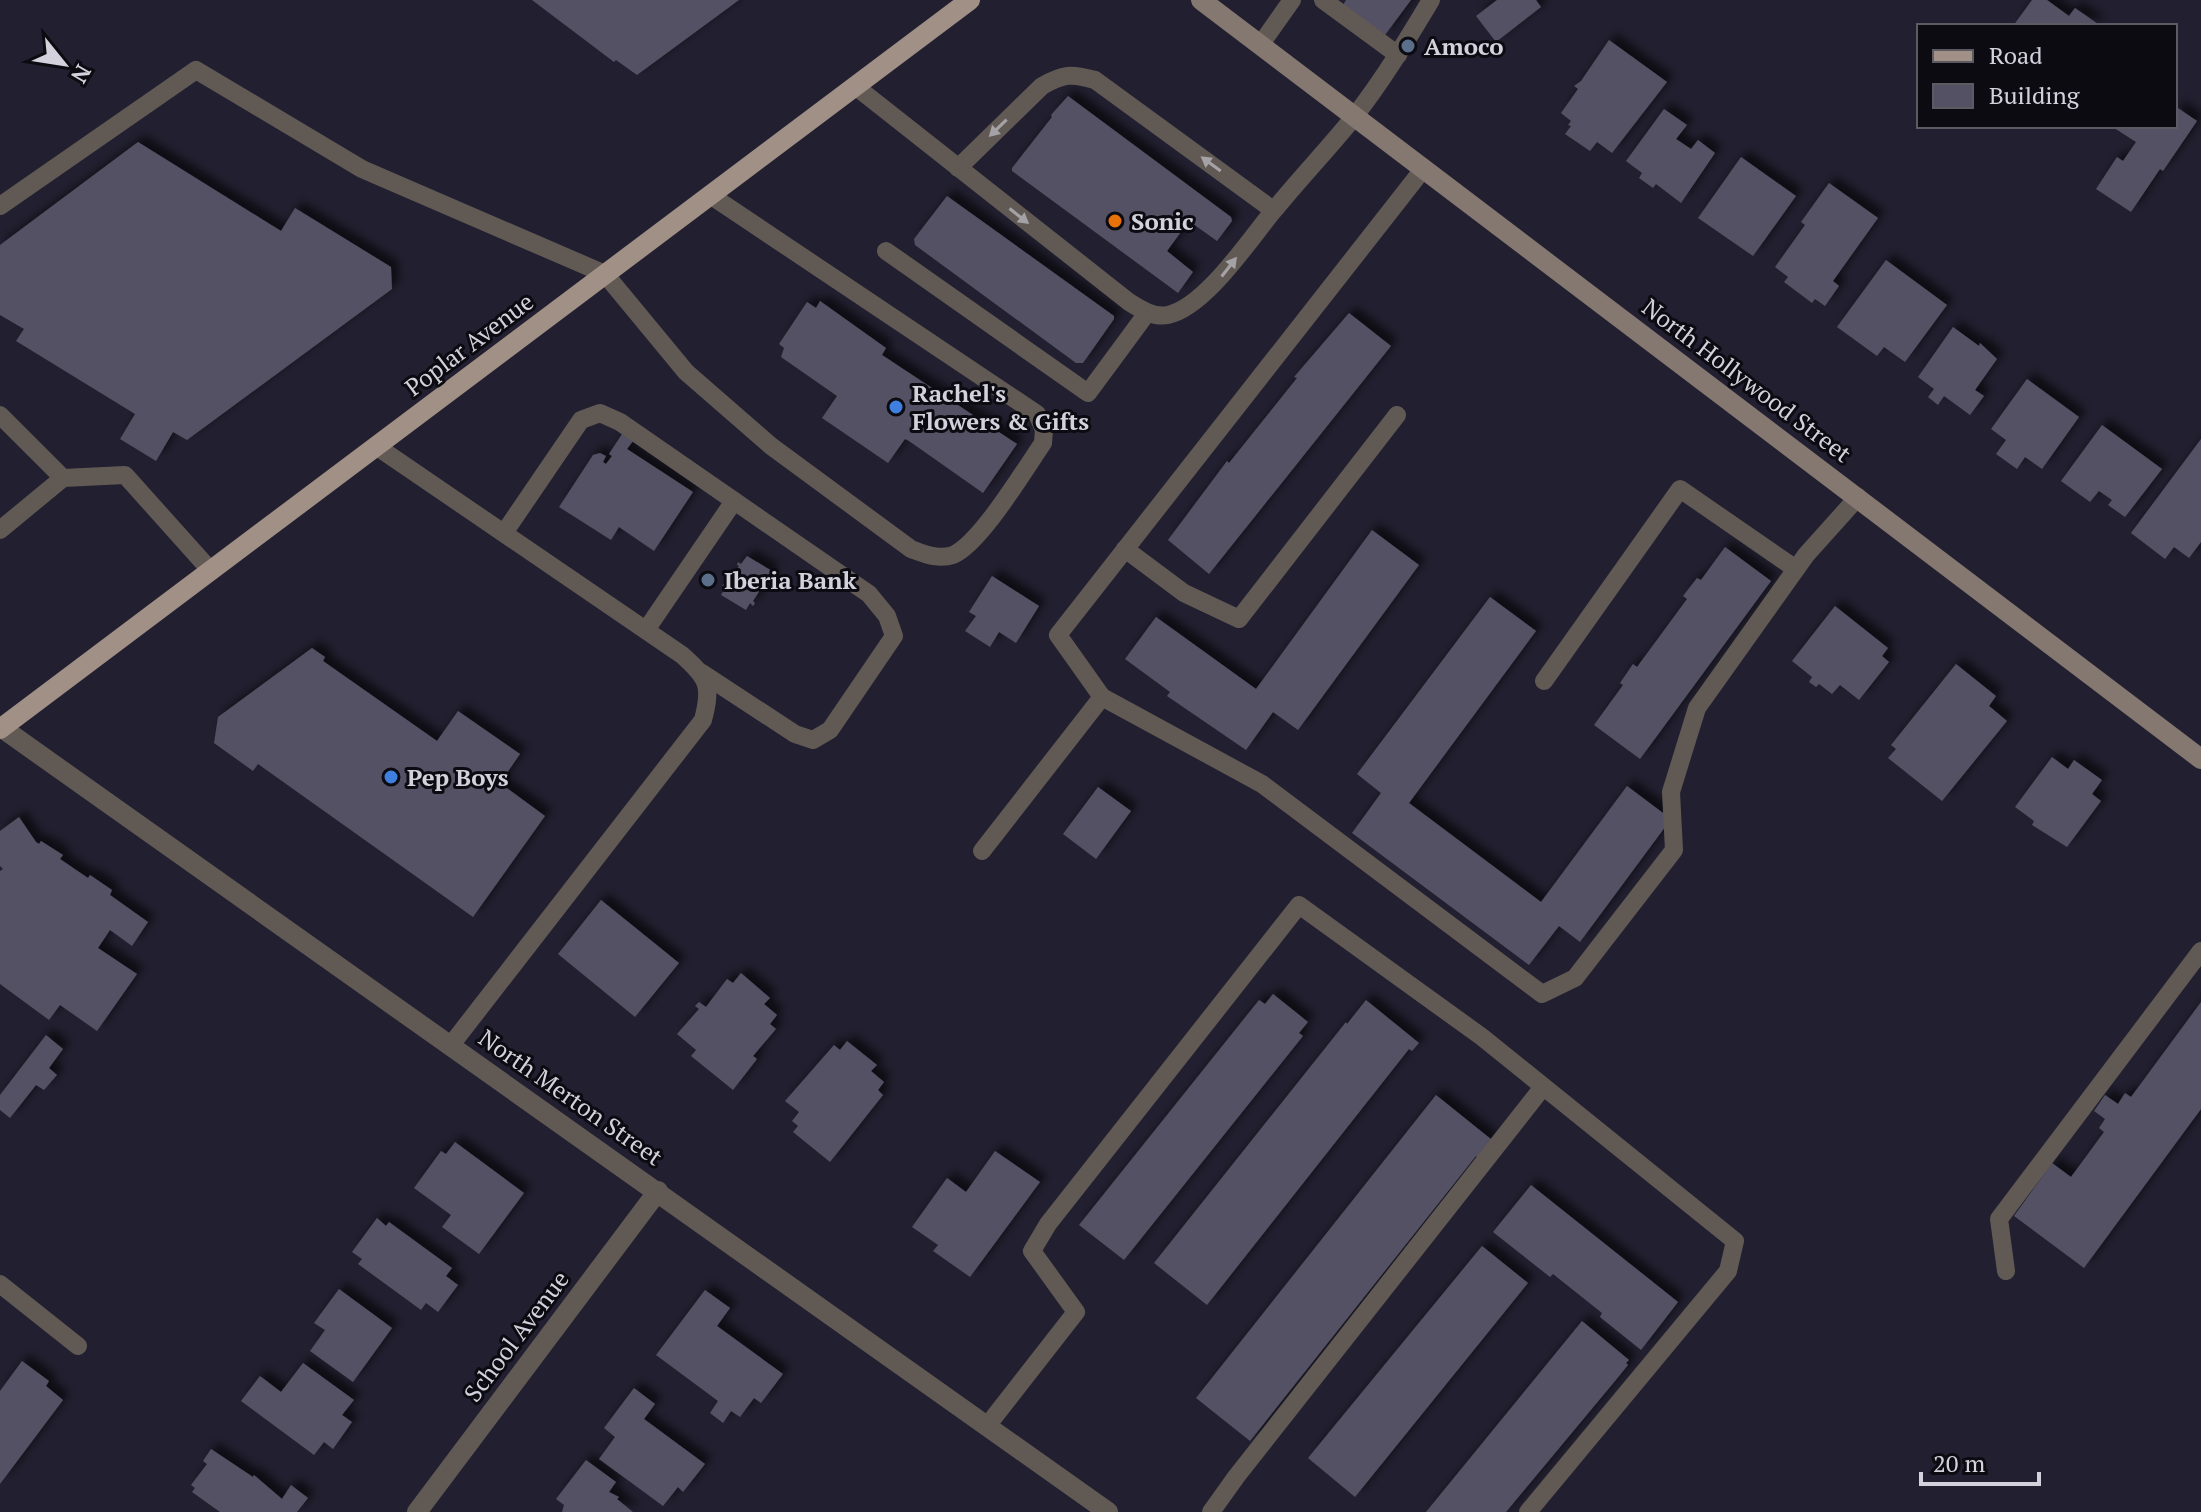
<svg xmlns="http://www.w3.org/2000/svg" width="2201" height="1512" font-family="'PT Serif',serif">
<defs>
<filter id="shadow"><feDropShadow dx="7" dy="-7" stdDeviation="4" flood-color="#0009"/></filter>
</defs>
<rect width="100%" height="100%" fill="#222030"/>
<g fill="#535163" filter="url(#shadow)">
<path d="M532,0H739L637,75L616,60L614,62Z"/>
<path d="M1346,0H1411L1385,35L1343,5Z"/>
<path d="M1497,0H1536L1541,7L1496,42L1476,16Z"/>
<path d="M2032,0H2047L2069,16L2075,8L2101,26H2013Z"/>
<path d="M1609,40L1667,82L1612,153L1597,142L1590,151L1565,134L1571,126L1568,125L1571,121L1561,113L1578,89L1574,86L1581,81Z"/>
<path d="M1068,96L1231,217L1232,221L1217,241L1189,221L1167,251L1193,272L1178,293L1012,171V168L1052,117L1051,115Z"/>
<path d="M2175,106L2197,121L2163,171L2160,169L2131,212L2096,189L2117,157L2123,161L2136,142L2111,126H2175Z"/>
<path d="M1664,109L1687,125L1676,139L1691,149L1698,140L1715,153L1681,203L1656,184L1653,188L1639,178L1642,173L1626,161Z"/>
<path d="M138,142L281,231L295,208L391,267L392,289L187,440L173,432L156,461L120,439L135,414L16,341L24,329L0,315V245Z"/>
<path d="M1741,157L1796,196L1753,256L1698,218Z"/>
<path d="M1829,183L1878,218L1833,281L1839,286L1825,306L1815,299L1812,303L1784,282L1788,277L1775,267L1805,225L1801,222Z"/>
<path d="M947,196L1114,316V319L1083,363H1076L915,245L914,239Z"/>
<path d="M1886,260L1947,305L1905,362L1884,347L1877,356L1837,327Z"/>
<path d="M820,301L886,348L882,355L1017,444L983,493L909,441L905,439L888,463L822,418L837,396L781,357L784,348L779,344L807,302L816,308Z"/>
<path d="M1349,313L1391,346L1209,574L1168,540L1227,461L1229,463L1297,378L1294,377Z"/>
<path d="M1953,327L1979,346L1980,343L1997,359L1975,390L1984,396L1970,415L1944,396L1938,405L1928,397L1934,389L1918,377Z"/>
<path d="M2027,379L2079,417L2042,469L2025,457L2017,469L1996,454L2006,440L1991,429Z"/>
<path d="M2102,425L2162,469L2125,517L2108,505L2112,500L2099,491L2090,502L2061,481Z"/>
<path d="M622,434L633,441L627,449L693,492L654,551L619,527L611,540L559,507L593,455L600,453L606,456L603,462L606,464L612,456L609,454Z"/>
<path d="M2201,439V542L2189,558L2174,547L2165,559L2131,533Z"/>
<path d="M1372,530L1419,565L1298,730L1273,712L1246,750L1167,696L1170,692L1125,659L1156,617L1256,689Z"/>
<path d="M1725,547L1771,581L1640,759L1594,725L1623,685L1620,683L1633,664L1637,667L1687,599L1683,596L1697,578L1701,580Z"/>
<path d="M747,556L772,571L767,585L764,584L753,601L755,603L753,606L750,603L746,610L721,595L725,588L722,586L725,582L728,584L739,566L737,565L738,562L741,564Z"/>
<path d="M992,576L1039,606L1016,643L999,632L990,647L965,631L976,616L969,612Z"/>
<path d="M1490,597L1536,631L1409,803L1541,902L1627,786L1671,819L1580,942L1559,926L1529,965L1352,833L1381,793L1357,774Z"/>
<path d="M1835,606L1888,648L1882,656L1889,662L1859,700L1840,685L1832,694L1819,684L1816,687L1809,682L1812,677L1792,661Z"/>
<path d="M312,648L325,657L323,661L437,741L458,711L520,754L500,783L545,816L473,917L258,764L253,771L214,743L218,717Z"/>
<path d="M1956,664L1996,696L1989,706L2007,721L1942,801L1888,758L1896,749L1891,745Z"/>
<path d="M2052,757L2068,769L2074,760L2102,780L2092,794L2101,801L2067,847L2032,825L2034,821L2015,807Z"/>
<path d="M1098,787L1131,811L1096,859L1063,834Z"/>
<path d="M19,817L36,842L39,844L41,841L63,855L60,859L88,878L90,875L112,890L110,895L148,922L132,946L110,930L98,948L137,974L97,1031L60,1005L49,1020L0,984V871L3,869L0,866V831Z"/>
<path d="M601,900L679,963L635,1017L558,954Z"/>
<path d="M741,973L770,998L764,1004L777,1015L770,1024L776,1029L753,1056L757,1059L733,1090L691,1056L696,1050L677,1034L699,1009L695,1006L699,1002L706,1007L727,979L733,983Z"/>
<path d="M1273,994L1308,1022L1299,1033L1303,1036L1124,1260L1079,1225L1259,1000L1265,1004Z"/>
<path d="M1366,1000L1419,1043L1412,1051L1409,1049L1207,1305L1154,1263L1346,1022L1347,1024Z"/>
<path d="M2201,1002V1109L2084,1268L2014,1216L2052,1163L2071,1177L2104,1132L2099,1128L2105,1119L2094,1111L2105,1095L2118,1104L2125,1093L2131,1097Z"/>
<path d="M46,1035L63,1049L49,1068L57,1075L44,1090L36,1085L10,1118L0,1110V1095Z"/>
<path d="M847,1041L877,1065L871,1071L884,1082L878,1090L883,1095L830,1162L793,1132L798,1126L792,1121L799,1112L785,1101L834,1045L840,1050Z"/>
<path d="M1436,1095L1492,1140L1478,1158L1476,1156L1250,1441L1196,1398Z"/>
<path d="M455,1142L524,1193L479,1254L442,1227L451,1215L414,1188L441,1151L446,1154Z"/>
<path d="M995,1151L1040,1182L970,1277L933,1251L938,1245L912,1227L947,1178L966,1192Z"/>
<path d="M1531,1185L1678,1302L1641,1350L1600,1317L1602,1313L1553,1274L1550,1277L1493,1232Z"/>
<path d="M377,1218L386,1226L389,1222L452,1268L446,1276L458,1285L438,1312L426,1303L421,1310L358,1264L362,1259L352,1252Z"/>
<path d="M1482,1246L1528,1283L1355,1497L1308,1458Z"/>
<path d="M339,1289L392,1328L353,1382L310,1351L325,1330L314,1323Z"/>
<path d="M705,1290L730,1308L717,1326L783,1374L761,1403L754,1398L740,1417L731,1411L723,1423L710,1413L718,1401L656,1355Z"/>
<path d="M1582,1321L1629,1360L1626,1363L1628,1365L1615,1381L1506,1512H1426Z"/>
<path d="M22,1361L49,1381L46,1386L63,1400L0,1484V1391Z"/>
<path d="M303,1363L354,1400L342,1415L352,1422L333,1449L324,1442L314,1455L241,1401L260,1376L281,1392Z"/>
<path d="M634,1388L655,1404L644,1419L705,1464L683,1492L678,1487L663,1506L599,1459L615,1437L604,1428Z"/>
<path d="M211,1449L253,1477L254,1475L282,1499L291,1485L308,1498L297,1512H220L192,1492L195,1488L191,1485L207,1464L203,1461Z"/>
<path d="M586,1460L616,1482L609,1492L619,1497L617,1499L633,1512H562L564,1505L556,1499Z"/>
</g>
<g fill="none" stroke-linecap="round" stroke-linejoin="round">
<g stroke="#615954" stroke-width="18">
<path d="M1323,0L1398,55"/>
<path d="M1261,44L1292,0"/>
<path d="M855,86L1129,302C1140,309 1154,318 1168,315C1206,307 1251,237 1275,209C1301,177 1329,148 1354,117C1383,80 1407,40 1431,0"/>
<path d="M958,168L1042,86C1063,74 1071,73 1095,80L1273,210"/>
<path d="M1424,168L1058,635L1102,697L1262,784L1542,994L1575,978L1674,850L1671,792L1697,708L1806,555L1858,497"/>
<path d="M0,206L196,70L362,169L605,274L686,372L771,446L911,549C925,554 938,560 953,555C980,544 1025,469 1043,443L1044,430L1037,414L710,195"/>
<path d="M886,251L1088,393L1147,313"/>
<path d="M0,415L63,478"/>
<path d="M376,446L682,655C708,678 712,686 703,720L451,1045"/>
<path d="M0,530L63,478L125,475L211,571"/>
<path d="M504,533L581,420L600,413L620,422L869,594L887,616L894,636L830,730L813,740L795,734L702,673"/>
<path d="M1125,549L1184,593L1239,619L1397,415"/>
<path d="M646,630L734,501"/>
<path d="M1544,681L1680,489L1796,569"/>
<path d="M982,851L1102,697"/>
<path d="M2006,1271L1999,1219L2201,951"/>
<path d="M0,1284L78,1346"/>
<path d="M987,1426L1076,1312L1032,1251L1048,1224L1299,905L1482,1037L1735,1241L1728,1271L1528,1512"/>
<path d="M1211,1512L1236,1477L1543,1087"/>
</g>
<g stroke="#615954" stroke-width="20">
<path d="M2,728L1108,1512"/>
<path d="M417,1512L658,1191"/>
</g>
<path stroke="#857870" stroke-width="20" d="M1201,0L2201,759"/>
<path stroke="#a19085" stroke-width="20" d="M0,729L970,0"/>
</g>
<defs><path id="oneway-solid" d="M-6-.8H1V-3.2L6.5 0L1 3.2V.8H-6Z" transform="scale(2)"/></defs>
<g fill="#a5a2a6">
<use href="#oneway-solid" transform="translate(998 128) rotate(136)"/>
<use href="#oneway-solid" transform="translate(1211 164) rotate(-144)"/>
<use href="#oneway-solid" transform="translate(1019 216) rotate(38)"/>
<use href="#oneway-solid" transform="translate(1229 267) rotate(-52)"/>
</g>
<g fill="#5c6f8a" stroke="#0c0b12" stroke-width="3">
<circle cx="1408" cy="46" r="8"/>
<circle cx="708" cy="580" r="8"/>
</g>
<circle fill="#e8710a" stroke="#0c0b12" stroke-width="3" cx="1115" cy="221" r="8"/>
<g fill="#3f7fe0" stroke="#0c0b12" stroke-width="3">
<circle cx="896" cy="407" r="8"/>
<circle cx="391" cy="777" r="8"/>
</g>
<g text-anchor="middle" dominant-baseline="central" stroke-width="6" stroke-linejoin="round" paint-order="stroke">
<g font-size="24" font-weight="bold" fill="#d3d2dc" stroke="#0c0b12" text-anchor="start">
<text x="1424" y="46">Amoco</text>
<text x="1131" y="221">Sonic</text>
<text x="912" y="393">Rachel's<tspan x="912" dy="28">Flowers &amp; Gifts</tspan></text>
<text x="724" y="580">Iberia Bank</text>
<text x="407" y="777">Pep Boys</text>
</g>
<g font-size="24" fill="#d3d2dc" stroke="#0c0b12">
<text transform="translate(469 344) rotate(-37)">Poplar Avenue</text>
<text transform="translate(1747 380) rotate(37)">North Hollywood Street</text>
<text transform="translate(571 1097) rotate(35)">North Merton Street</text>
<text transform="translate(516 1336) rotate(-53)">School Avenue</text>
</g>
</g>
<rect x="1917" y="24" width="260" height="104" fill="#0c0b12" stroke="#5c5b63" stroke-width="2"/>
<rect x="1933" y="50" width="40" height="12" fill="#a19085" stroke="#5c5b63" stroke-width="2"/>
<text x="1989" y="64" font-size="24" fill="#d3d2dc">Road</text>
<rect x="1933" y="84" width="40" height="24" fill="#535163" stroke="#5c5b63" stroke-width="2"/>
<text x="1989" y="104" font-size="24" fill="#d3d2dc">Building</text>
<g transform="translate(64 64) rotate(120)" stroke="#0c0b12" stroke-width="6" paint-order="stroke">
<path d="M0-6L14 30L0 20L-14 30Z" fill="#d3d2dc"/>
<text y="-12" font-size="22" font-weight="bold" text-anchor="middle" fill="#d3d2dc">N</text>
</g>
<path d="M1921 1472v12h118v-12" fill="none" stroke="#d3d2dc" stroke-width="4"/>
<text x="1933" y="1472" font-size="24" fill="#d3d2dc" stroke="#0c0b12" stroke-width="6" paint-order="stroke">20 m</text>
</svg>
